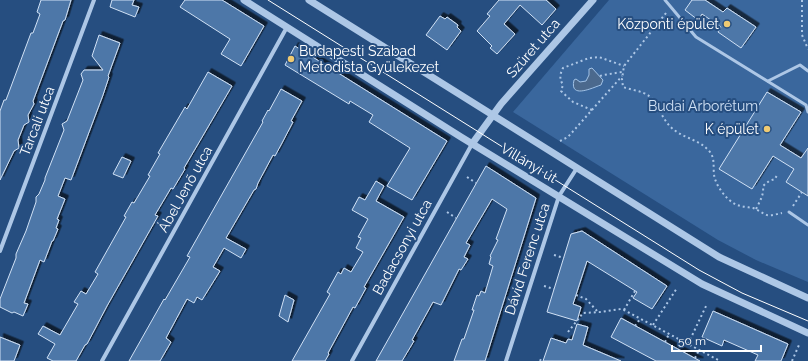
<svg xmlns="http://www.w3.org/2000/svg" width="808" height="361" font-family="Raleway,sans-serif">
<defs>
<filter id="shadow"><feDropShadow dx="3.5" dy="-3.5" stdDeviation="0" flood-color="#0009"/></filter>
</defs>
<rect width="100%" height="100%" fill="#264e80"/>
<path fill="#3a679d" d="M609,0H808V282L756,260L718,240L513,112Z"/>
<path fill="#4b698d" stroke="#a1c2e6" d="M592,68L603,80L601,85C594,87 569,100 574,80L576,79L580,82L586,81L589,75V69Z"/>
<g fill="#4e77a8" stroke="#d0e1f5" filter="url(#shadow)">
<path d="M41,0H71L65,20L63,21L33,101L34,104L28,115L29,122L24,125L18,140L19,148L14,151L0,180V111L4,100H6L31,33H33L40,14L37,12Z"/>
<path d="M112,0H134L132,5L139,7L135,17L110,7Z"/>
<path d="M185,0H222L264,26L241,66L221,54L230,39L180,7Z"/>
<path d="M499,0H546L556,9L542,25L520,5L504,24L515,34L497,54L490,48L492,46L477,31L490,16L487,14Z"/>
<path d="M692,0H705L723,12L727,8L756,27L741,48L718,32L721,27L702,14L698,20L685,10Z"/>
<path d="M440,16L445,19L447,17L458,25L457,27L461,31L447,50L426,35Z"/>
<path d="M99,35L120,43L108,76L109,77L103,95L71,180L65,178L58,196L65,199L57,219L59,220L56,228L58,229L53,241H52L44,262L40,260L24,303L28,304L23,316L14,312L12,313L0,307V299L16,258V254L26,231L36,202V197L39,194L45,180V178L64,130L62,124L67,121L83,80L81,74L84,70H103L92,56Z"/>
<path d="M295,46L447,141L412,200L387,186L410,148L369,122L373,115L350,101L349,104L285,65Z"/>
<path d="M208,72L232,86L184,168L185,169L173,189L171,188L155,215L158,216L107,306L87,344L85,345L76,361H53L47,358L55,344L38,334L43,326L60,335L78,304L74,302L81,291L86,294L98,274L95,272L126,217L124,216L132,202L134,203L150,176L148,175L160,154L158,153L185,107L187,109Z"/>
<path d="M281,89L302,101L291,121L293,122L282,143L275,156L273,155L258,183L256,189L254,190L226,238L246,249L241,258L224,248L213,267L220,271L202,300L197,297L194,303L187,299L166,338L171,342L160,361H129L164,299L165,300L190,257L187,256L263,122L262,121L268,110L269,111Z"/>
<path d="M767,92L801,112L780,145L801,158L808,148V196L786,182L794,169L773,156L752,189L719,169Z"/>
<path d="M122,157L131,161L123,178L113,174Z"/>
<path d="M486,166L536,198L485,361H454L462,339H464L474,310H472L477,295L479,296L481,291L485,293L493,266L489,264L491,257L490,256L498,240L496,239L507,209L492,199L466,243L470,245L464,257L468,259L461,270L459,269L441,305L433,302L412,340L414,341L402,361H376Z"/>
<path d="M376,181L384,186L376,201L404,217L364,287L366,288L355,308L353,307L328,353L329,354L325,361H292L330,294L327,292L338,272L341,274L344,268L351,272L363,252L356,248L361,238L358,237L368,219L352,210L359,197L365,200Z"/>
<path d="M582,231L667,286L652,309L633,298L637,292L587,261L573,304L581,307L577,321L547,312L571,234Z"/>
<path d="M285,295L294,300L288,322L279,316Z"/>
<path d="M713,311L788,344L781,361H755L758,355L724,340L722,346L702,337Z"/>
<path d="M621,318L665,342L700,361H656L611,337Z"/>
<path d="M577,324L588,327L583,345L621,361H543L551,338L566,343L568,339L572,340Z"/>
<path d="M0,337L20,345L14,361H0Z"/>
</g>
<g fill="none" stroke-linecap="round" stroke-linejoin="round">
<g stroke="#adc7e6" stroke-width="2" stroke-dasharray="2 3" stroke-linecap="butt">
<path d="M802,0V35L808,49"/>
<path d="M666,13L624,66L622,79L623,87C631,90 643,91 649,96C661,106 661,122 677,132C688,139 701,141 710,152C716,160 712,170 715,179C718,188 726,199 735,204C741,207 747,207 753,208C758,210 762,213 767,215C771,216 777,214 782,213"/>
<path d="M600,76L603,75L622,72"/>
<path d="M592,110L573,102L561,91L563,85C559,78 560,74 563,68L589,58L599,57L624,66"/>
<path d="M560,141L568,137L622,76"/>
<path d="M467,177L476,183"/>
<path d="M793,206L802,192"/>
<path d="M756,209C760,201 764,195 763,186L769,181L775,179L777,175"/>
<path d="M447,212L456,218"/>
<path d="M554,255L564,258"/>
<path d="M544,286L554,289"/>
<path d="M576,295L586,299L598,312"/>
<path d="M624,310L635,291"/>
<path d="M653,325L677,288"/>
<path d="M635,326L640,319"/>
<path d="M568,332L583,313L601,312L621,309L624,310L720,361"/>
<path d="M665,342L669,334"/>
<path d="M688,344L707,304"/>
<path d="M695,358L699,350"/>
<path d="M540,361L541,359"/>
<path d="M792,361L799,345"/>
</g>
<g stroke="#adc7e6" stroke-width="3">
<path d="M665,0L696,37L806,105L808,112"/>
<path d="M768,81L800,65L808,71"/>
<path d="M789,212L808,225"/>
</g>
<g stroke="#adc7e6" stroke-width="4">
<path d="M0,251L94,0"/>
<path d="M102,361L287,27"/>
<path d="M352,361L472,144"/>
<path d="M506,361L559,196L577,168"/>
</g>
<g stroke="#adc7e6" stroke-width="7">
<path d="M244,0L461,137L702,284L808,333"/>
<path d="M309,0L719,257L808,298"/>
<path d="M472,144L501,104L593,0"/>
</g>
<path stroke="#fff" stroke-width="1" d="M268,0L699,270L742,293L808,321"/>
</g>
<g fill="#efca72" stroke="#264e80" stroke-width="1.5">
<circle cx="727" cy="24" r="4"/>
<circle cx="291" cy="59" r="4"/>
<circle cx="767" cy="129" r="4"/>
</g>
<g text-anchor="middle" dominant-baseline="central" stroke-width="4" stroke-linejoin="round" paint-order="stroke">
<g font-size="14" fill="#fff" stroke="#264e80" text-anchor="end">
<text x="719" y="24">Központi épület</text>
<text x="299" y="51" text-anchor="start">Budapesti Szabad<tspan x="299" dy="16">Metodista Gyülekezet</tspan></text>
<text x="759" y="129">K épület</text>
</g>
<g font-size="14" fill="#fff" stroke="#264e80">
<text transform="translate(533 48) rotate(-49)">Szüret utca</text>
<text transform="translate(37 121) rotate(-69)">Tarcali utca</text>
<text transform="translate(529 163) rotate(31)">Villányi út</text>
<text transform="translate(185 189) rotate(-61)">Ábel Jenő utca</text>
<text transform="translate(402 247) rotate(-61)">Badacsonyi utca</text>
<text transform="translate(527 259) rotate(-72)">Dávid Ferenc utca</text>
</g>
<g font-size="14" fill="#d0e1f5" stroke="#264e80">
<text x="703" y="106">Budai Arborétum</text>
</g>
</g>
<path d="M672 345v6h89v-6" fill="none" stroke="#ffffff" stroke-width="2"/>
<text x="678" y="345" font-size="12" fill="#ffffff" stroke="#264e80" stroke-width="3" paint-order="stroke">50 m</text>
</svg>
